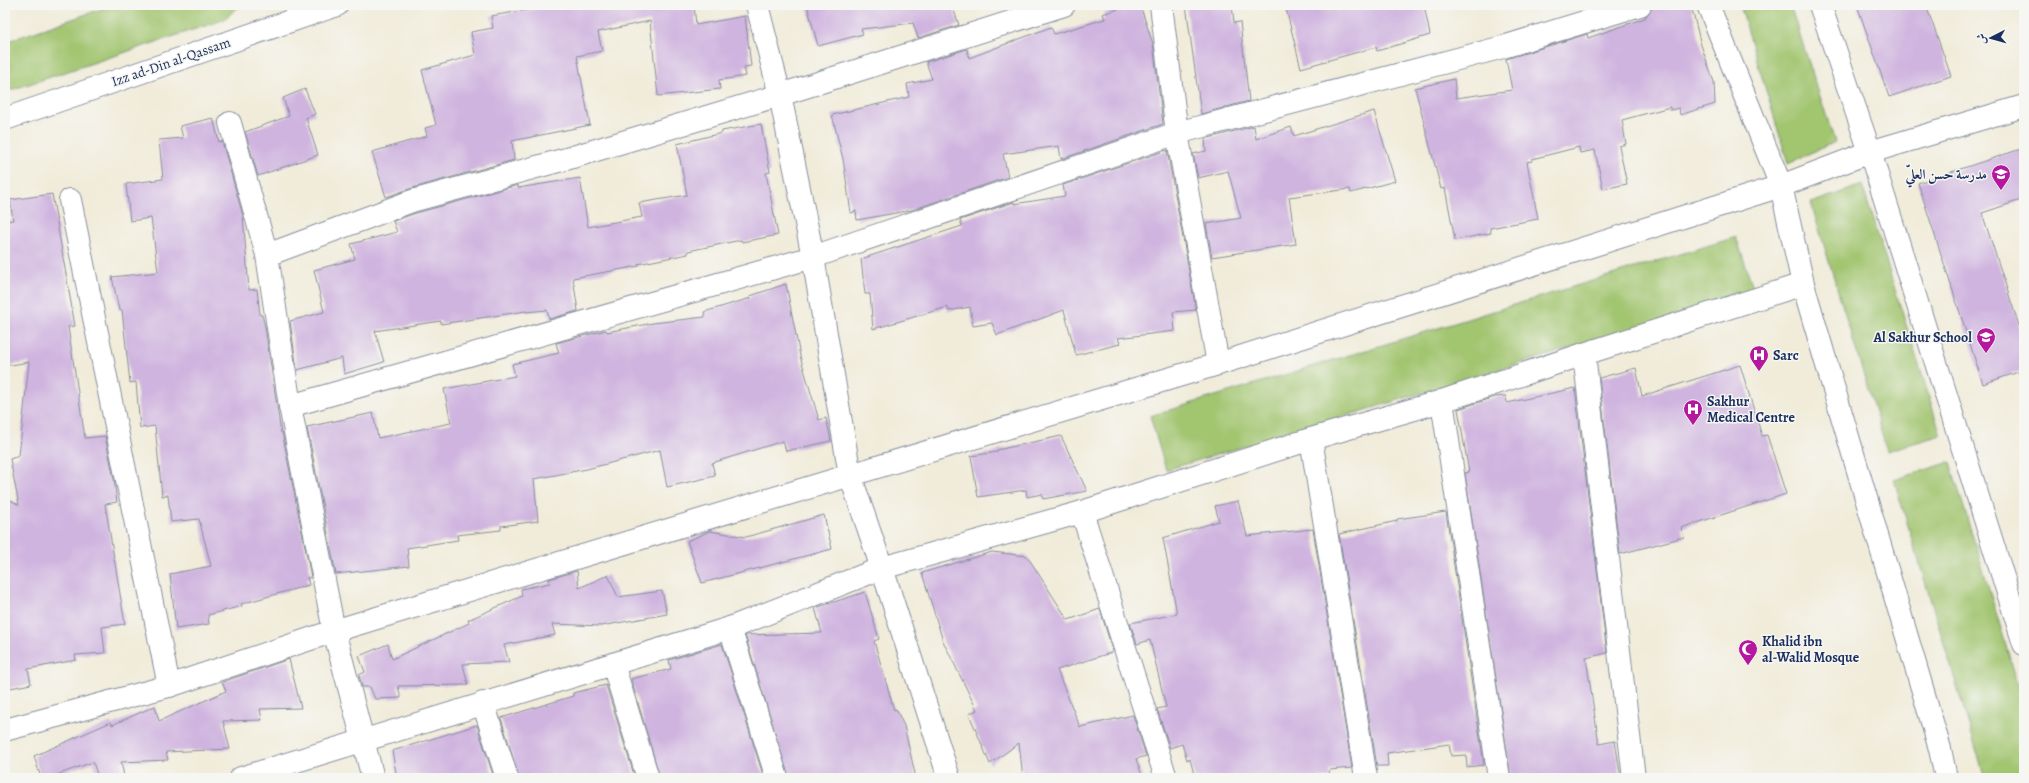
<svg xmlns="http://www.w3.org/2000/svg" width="2029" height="783" font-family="Alegreya,Amiri,serif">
<rect width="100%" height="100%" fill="#f6f6f2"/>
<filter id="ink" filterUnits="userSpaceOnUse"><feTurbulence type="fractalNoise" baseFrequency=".025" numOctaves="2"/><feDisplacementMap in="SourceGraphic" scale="8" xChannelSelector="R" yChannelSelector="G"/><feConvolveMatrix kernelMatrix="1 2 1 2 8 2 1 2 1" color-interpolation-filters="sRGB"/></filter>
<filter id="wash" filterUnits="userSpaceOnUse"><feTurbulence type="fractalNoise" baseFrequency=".012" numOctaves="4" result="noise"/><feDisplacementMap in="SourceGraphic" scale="16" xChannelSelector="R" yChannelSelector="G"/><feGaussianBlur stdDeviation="0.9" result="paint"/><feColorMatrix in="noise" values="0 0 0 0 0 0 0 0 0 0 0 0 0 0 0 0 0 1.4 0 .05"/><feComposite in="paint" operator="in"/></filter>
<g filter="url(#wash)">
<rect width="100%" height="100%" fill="#f1ecda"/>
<g fill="#a2c56f" stroke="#5e7a66">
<path d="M113,5H241L223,20L5,92V42Z"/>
<path d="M1740,5H1790L1835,142L1788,163Z"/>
<path d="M1862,185L1941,435L1887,451L1811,203Z"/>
<path d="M1736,237L1755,293L1166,470L1150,416Z"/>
<path d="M1950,462L2024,704V778H1985L1894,480Z"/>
</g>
<g id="blocks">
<g fill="#cfb4df">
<path d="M557,5H694L696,25L745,16L751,66L744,67L746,76L719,80L720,89L658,96L650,21L598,32L602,51L577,56L590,125L512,141L514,160L409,189L386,197L372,152L427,136L425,128L436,125L422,70L475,55L471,32L493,28L491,16Z"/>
<path d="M807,5H952L959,25L918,38L913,23L861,29L863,34L818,46Z"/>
<path d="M1131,5H1140L1153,44L1163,124L1061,159L1059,146L1003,154L1008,177L912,210L857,220L856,211L851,213L843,159L832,115L909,97L907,84L932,79L926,62L967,49L969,58L1051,27L1054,34L1105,19L1103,14Z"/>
<path d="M1186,5H1232L1234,23L1240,22L1249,101L1201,114Z"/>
<path d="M1285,5H1424L1430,35L1377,51L1376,47L1301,68Z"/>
<path d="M1652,5H1691L1701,45L1714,82L1715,104L1680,115L1679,108L1670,110V107L1622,120L1626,144L1619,146L1627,184L1603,189L1595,150L1580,153L1579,147L1532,159V161L1527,162L1538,219L1490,228L1491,233L1455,240L1445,188L1441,189L1415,88L1454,79L1456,98L1512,90L1506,59L1587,34L1588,38L1645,18Z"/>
<path d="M1857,5H1926L1951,76L1889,97Z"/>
<path d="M305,89L315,114L306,118L318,155L258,176L245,132L289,116L283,98Z"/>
<path d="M1374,111L1395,181L1351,193L1350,189L1289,197L1296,244L1212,257L1206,224L1241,218L1228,171L1198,178L1193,154L1206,151L1205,139L1254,126L1256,139L1291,127L1294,136Z"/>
<path d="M213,118L219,142L222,141L243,216L249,290L257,289L260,315H262L265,327L281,433L282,432L311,577L307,578L309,585L241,604L242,606L208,615L209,624L176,629L170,574L211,566L199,519L171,522L168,495L162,496L155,426L140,428L136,382L130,383L122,310H119L112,277L158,272L151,218L130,221L126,184L163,179L159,140L183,138L180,126Z"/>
<path d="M761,124L770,172L766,173L778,235L742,242L741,240L688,251V254L638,264L639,266L573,278L578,311L549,319L547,310L526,312V311L441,324V321L375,331L384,362L344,374L342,358L297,370L290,321L324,312L314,270L355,259L351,244L397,232L393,221L416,213L518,185V188L580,178L588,227L642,217L639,203L687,195L677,144L722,133V131Z"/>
<path d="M2024,148V199L1982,213L2024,341V370L1983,384L1918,183Z"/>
<path d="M1167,150L1196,310L1173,312L1175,331L1118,338L1120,344L1076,355L1064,310L997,335L992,323L973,326L970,307L948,311V307L873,329L870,294H865L861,259L962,226L960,220L1014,202V204L1065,196L1063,185Z"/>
<path d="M52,194L75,326L68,327L85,438L105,436L114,479L117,502L105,504L125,624L102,627L105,653L75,655L76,660L28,669L31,684L5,689V497L19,505L10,459L19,456L29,362L5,366V221L13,220L10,200Z"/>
<path d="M786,284L800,356L819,420L826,418L831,441L786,451L783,441L712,463L715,476L667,487L660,450L587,469L534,479L538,521L501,526V530L457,535L458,540L407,548L409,566L336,574L307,427L373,413L378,438L451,423L444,389L515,376L512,364L559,353L556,343L606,330L607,332L653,323L705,317L704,312L751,298L750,296Z"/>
<path d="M1740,365L1762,436L1767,435L1786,494L1681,528L1684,537L1620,554L1599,378L1636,368L1642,396Z"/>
<path d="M1575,388L1607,653L1586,658L1599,744L1615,741L1621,778H1511L1465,473L1469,472L1458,409L1495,397L1506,396L1507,403Z"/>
<path d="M1061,436L1087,491L1043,499L1042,494L1027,497L1026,490L978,497L971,456L997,452V450Z"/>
<path d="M1238,501L1247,536L1313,529L1352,768L1329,770L1330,778H1195L1190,759L1187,760L1182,744L1170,748L1157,709L1166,707L1150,640L1137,644L1130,623L1177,614L1163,538L1219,521L1215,506Z"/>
<path d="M1446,512L1484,765L1467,767L1466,755L1451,756L1449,744L1387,753L1388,766H1377L1339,534L1397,521V519Z"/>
<path d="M824,515L832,549L702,583L687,541L710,531L746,537Z"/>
<path d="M992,552L1027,556L1068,620L1100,609L1113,652L1057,670L1080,727L1133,715L1146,756L1136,759L1143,778H1023L1019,743L990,764L969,714L977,710L943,641L922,573Z"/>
<path d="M577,571L579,588L608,575L618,597L662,591L667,614L601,626L552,624L555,635L504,645L509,662L463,664L468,685L398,686L401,698L375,699L370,687H362L359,675L365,672L359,656L388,644L392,659L469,623L468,620L522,596L521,589L550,583L549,579Z"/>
<path d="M865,592L879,639L874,641L894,710L896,709L904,726L916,778H789L745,635L822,633L815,608Z"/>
<path d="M722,644L764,778H660L631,679L671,669L669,660Z"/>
<path d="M289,659L301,708L260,709L262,720L223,721L230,749L166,752L168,760L121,762L124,776L98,777L93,762L48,778H41L34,756L111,722L112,725L155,706L159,721L226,691L222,682Z"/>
<path d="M606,685L635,778H519L501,718L573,696V693Z"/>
<path d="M477,725L494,778H397L392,751Z"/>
</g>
</g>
</g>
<g filter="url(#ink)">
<use href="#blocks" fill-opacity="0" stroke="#868e9c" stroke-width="1"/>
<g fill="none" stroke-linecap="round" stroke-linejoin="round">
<g stroke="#868e9c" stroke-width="24">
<g id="minor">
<path d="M757,5L780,95L813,257L850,475L882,568L949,778"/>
<path d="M1161,5L1177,133L1218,364"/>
<path d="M1708,5L1781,186L1803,284L1940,749L1946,778"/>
<path d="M1820,5L1870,152L2024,644"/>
<path d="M230,123L267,255L290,406L334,631L373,778"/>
<path d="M70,200L169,686"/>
<path d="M267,255L412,201L566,159L780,95L1064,5"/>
<path d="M1584,354L1634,778"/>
<path d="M1442,401L1499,778"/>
<path d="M290,406L813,257L1177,133L1503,47L1640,5"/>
<path d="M1311,439L1366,778"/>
<path d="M1082,512L1166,778"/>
<path d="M730,628L777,778"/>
<path d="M613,664L648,778"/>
<path d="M483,703L507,778"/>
<path d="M5,730L169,686L334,631L1218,364L1781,186L1870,152L2024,106"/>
<path d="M241,778L730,628L882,568L1082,512L1311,439L1442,401L1584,354L1803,284"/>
</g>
</g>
<g stroke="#868e9c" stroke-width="24">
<path id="trunk" d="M5,119L337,5"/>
</g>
<use href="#minor" stroke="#fff" stroke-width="22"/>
<use href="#trunk" stroke="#fff" stroke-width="22"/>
</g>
</g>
<defs>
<g id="school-pin" transform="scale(1)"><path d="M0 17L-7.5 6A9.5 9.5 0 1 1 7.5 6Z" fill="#b5179e" stroke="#f6f6f2"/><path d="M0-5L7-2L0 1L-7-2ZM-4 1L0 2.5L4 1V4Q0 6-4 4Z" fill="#fff"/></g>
<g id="hospital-pin" transform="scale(1)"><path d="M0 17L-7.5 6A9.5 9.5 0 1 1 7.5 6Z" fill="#b5179e" stroke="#f6f6f2"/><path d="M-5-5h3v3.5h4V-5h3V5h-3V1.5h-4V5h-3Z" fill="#fff"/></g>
<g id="mosque-pin" transform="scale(1)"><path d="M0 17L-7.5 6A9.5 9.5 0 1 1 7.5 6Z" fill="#b5179e" stroke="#f6f6f2"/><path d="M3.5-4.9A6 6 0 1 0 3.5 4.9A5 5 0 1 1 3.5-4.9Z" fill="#fff"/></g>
</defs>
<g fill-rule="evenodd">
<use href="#school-pin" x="2001" y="174"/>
<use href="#school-pin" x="1986" y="337"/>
<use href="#hospital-pin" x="1759" y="355"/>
<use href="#hospital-pin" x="1693" y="409"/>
<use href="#mosque-pin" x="1748" y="649"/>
</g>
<g text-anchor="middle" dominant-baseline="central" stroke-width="3" stroke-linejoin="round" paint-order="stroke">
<g font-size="14" fill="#1b2f5e" stroke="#f6f6f2">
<text transform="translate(171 62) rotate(-19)">Izz ad-Din al-Qassam</text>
</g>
<g font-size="14" font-weight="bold" fill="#1b2f5e" stroke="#f6f6f2" text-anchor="start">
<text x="1987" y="174" text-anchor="end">مدرسة حسن العليّ</text>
<text x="1972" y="337" text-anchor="end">Al Sakhur School</text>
<text x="1773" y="355">Sarc</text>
<text x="1707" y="401">Sakhur<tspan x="1707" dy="16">Medical Centre</tspan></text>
<text x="1762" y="641">Khalid ibn<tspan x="1762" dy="16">al-Walid Mosque</tspan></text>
</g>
</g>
<rect width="2029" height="783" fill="none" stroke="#f6f6f2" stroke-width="20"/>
<g transform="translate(1991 38) rotate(264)" stroke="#f6f6f2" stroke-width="3" paint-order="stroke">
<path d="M0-3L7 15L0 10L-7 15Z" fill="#1b2f5e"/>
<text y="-6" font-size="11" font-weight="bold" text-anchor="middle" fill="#1b2f5e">ش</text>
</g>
</svg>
